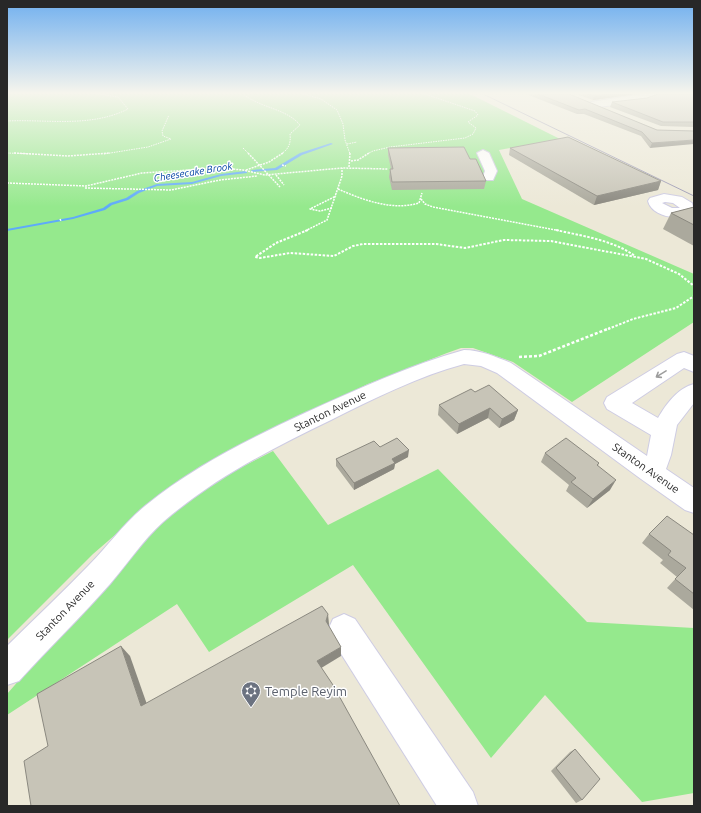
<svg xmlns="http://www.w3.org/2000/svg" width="701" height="813" font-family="Ubuntu,sans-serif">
<rect width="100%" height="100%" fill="#ece8d7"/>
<g fill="#95e98d">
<path d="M7,93H468L560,139L499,150L522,199L694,274V322L572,402L513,362L473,348H461L447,353L368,384L301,416L130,522L93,554L7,640Z"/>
<path d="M273,451L328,525L438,469L587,622L694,628V793L642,802L545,695L491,758L353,565L209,652L177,604L7,715V694L106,581L162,521L197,490Z"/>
</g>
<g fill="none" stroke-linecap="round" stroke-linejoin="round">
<g fill="#5eaafa" fill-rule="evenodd">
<path d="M331,143L333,144L302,155L277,170L252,172L251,171L252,170L275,168L300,153Z"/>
<path d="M246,171L247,172V173L221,176L192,184L157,186L139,193L128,200L112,205L105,210L73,219L7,231V229L73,217L103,208L110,203L126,198L137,191L157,184L192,182L221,174Z"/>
</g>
<g stroke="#cecce3" stroke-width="2">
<g id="minor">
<path d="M649,93H663L645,101L591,108L586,105L591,102Z"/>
<path d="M483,150L489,153L497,171L493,180H485L483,177L485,171L477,153Z"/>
<path d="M664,194L682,197L692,203L694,210C683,222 652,218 648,201L650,198ZM665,202L673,203L680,208H672L662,203Z"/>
<path d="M464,350C481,350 496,357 511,363L647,456L651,435L607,409L604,403L607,397L677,354L684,352L694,356V372L684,368L632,403L658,418C666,404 678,388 694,384V403L677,425L671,455L666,469L694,488V513L685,510L641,479L497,373L481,366L464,364C419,376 373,399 331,420C271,449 214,478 163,522C143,540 128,563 110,584C81,617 49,648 19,681L7,685V646C34,619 62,593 89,565C108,546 124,523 145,506C194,466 249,439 307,412C358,389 410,365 464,350Z"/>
<path d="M344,614L355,619L473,792L478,806H437L333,641L328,630L333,619Z"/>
</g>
</g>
<g stroke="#fff" stroke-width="1" stroke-dasharray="1.5 1" stroke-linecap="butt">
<path d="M242,93C259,108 286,108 300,125L290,134C291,143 289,149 281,154"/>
<path d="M300,93L321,99L337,110L343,124L345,140L350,154"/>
<path d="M7,121C47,119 90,128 128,109L118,97L92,93"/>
<path d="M347,144L357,142"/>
<path d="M7,153L34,154"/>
<path d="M104,154L148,147L171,139L163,136L162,131L169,115"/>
<path d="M367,154L373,151L390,147L465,138L473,134L476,128L468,122L478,115L475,111L422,93"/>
</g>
<g stroke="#fff" stroke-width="1.5" stroke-dasharray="2 1" stroke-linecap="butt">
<path d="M14,153L68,156L110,153"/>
<path d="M351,161L358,160L369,153"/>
<path d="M282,165L286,166"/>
<path d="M349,167L350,153"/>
<path d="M246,170L269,162L283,153"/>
<path d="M276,175L284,185"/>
<path d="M7,183L86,186L142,173L221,168L243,170L265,175L342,168L388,169"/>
<path d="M85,188L171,190L220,180L257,176"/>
<path d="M338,189C363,200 392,211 419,203L422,193"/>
<path d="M421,199L425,204L433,207L561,231"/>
<path d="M332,208L320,211L310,209L336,196"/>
<path d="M60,219L61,221"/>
<path d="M305,231L327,220L342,176V168"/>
</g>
<g stroke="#fff" stroke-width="2" stroke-dasharray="2.5 1.5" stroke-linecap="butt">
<path d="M308,230L276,243L255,257L260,258L290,253L334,256L353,246L363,244H436L465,248L504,240L551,241L646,259L679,274L694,286"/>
<path d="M556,230C582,236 613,240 635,256"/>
<path d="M608,329L633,319L676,308L694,296"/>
</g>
<path stroke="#fff" stroke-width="2.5" stroke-dasharray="3 2" stroke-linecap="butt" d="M519,357L539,356L610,328"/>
<use href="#minor" fill="#fff" fill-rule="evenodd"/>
<path stroke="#9c9ab4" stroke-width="1" d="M481,93L694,196"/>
<path stroke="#fff" stroke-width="1" stroke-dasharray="1.5 1" stroke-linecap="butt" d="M243,148L249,154"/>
<path stroke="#fff" stroke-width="1.5" stroke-dasharray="2 1" stroke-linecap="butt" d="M248,153L280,187"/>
</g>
<g fill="#aba99d">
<path d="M526,94H569L657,130L694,131L650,148L641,136L584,114H577Z"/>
<path d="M576,94H636L593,100Z"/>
<path d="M694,94V127L661,126L610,107L612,102Z"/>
<path d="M388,148L470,159L486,181L484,189L392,190L389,177L390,169H391L388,155Z"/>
<path d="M510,148L661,181L658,190L594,205L509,155Z"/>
<path d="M694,207V246L663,229L671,213Z"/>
<path d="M475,392L518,410L514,420L499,428L488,418L457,434L438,415L439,405Z"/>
<path d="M380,447L408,457L395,464L394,469L354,490L336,466V459Z"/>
<path d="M545,453L599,463L598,466L610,490L587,508L566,491L569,485L541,462Z"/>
<path d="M649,534L694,535V610L667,588L677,577L660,563L663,560L642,543Z"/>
<path d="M575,749L582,800L576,803L551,771L570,752Z"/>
</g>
<g fill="#8b8980">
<path d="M612,94H636L593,100L594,96Z"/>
<path d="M694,140V144L650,148L652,143Z"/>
<path d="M661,181L658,190L594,205L597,196Z"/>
<path d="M490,408L488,418L457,434L459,424Z"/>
<path d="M518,410L514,420L499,428L502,419Z"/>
<path d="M409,450L408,457L395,464L394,469L354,490V483L392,459Z"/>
<path d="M616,480L610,490L587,508L593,499Z"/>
<path d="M328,614L329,624L327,631L326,621Z"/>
<path d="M121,646L130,656L150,713L141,706Z"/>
<path d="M341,647V656L318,670L317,661Z"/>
</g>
<g fill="#c7c4b7" stroke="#8b8980">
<path d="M538,94H569L657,130L694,131V140L652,143L642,132L585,109L579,110Z"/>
<path d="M588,94H612L594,96Z"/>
<path d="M658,94H694V122H663L612,102L647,98Z"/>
<path d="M568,137L661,181L597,196L510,148Z"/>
<path d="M464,147L470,159H476L486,181L392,182L390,169H393L388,148Z"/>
<path d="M694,207V225L671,213Z"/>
<path d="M489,385L518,410L502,419L490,408L459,424L439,405L471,389L475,392Z"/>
<path d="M397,438L409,450L392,459L395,463L354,483L336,459L374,441L380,447Z"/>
<path d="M566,438L599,463L597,465L616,480L593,499L571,482L576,478L545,453Z"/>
<path d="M667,516L694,535V594L675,579L686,568L668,555L671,551L649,534Z"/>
<path d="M322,606L328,614L326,621L341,647L317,661L333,685L400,806H31L24,761L48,746L37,694L121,646L141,706Z"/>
<path d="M575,749L600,779L582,800L556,768Z"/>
</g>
<defs><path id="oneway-shaft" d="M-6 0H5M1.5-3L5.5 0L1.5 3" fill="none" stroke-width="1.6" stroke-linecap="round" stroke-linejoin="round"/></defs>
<use stroke="#9e9e9e" href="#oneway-shaft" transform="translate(661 374) rotate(148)"/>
<linearGradient id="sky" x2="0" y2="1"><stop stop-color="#71b0ef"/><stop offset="0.45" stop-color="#f6f5ed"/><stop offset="1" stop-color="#f6f5ed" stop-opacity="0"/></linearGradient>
<rect width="701" height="207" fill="url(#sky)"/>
<defs>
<g id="synagogue-pin" transform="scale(1)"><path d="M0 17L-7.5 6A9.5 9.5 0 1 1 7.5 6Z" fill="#6b7280" stroke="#fff"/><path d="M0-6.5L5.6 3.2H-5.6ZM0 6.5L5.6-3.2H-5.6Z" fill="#fff"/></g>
</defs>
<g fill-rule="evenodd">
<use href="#synagogue-pin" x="251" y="691"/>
</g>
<g text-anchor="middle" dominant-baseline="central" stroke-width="3" stroke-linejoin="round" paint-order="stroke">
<g font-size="10" font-style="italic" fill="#0042a3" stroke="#fff">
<text transform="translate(193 172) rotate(-9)">Cheesecake Brook</text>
</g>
<g font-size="11" fill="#282828" stroke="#fff">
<text transform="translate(330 411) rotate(-26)">Stanton Avenue</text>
<text transform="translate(646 468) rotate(35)">Stanton Avenue</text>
<text transform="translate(65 610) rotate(-46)">Stanton Avenue</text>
</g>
<g font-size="13" fill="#5b616d" stroke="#fff" text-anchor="start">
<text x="265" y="691">Temple Reyim</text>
</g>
</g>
<rect width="701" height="813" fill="none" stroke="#282828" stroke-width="16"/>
</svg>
